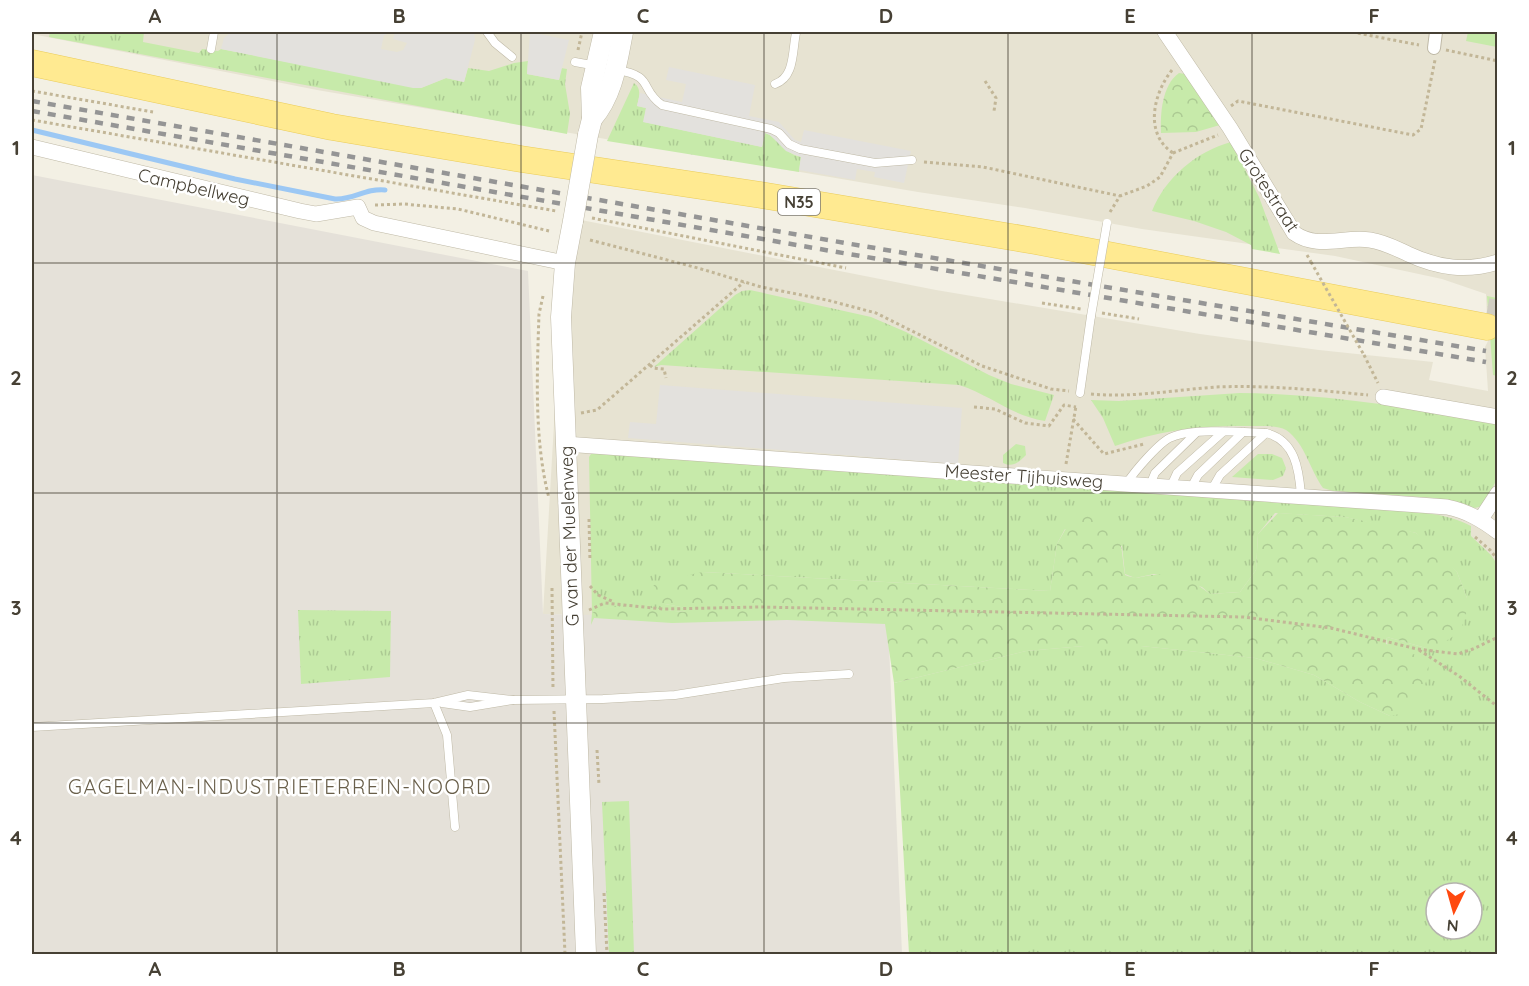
<svg xmlns="http://www.w3.org/2000/svg" width="1529" height="986" font-family="Quicksand,sans-serif">
<defs>
<pattern id="grass-tufts" width="24" height="20" patternUnits="userSpaceOnUse" patternTransform="scale(1.5)"><rect width="24" height="20" fill="#c7eaaa"/><path d="M3 7l-1-3M5 7V3M7 7l1-3M15 17l-1-3M17 17v-4M19 17l1-3" fill="none" stroke="#acca93"/></pattern>
<pattern id="forest-crowns" width="20" height="18" patternUnits="userSpaceOnUse" patternTransform="scale(1.5)"><rect width="20" height="18" fill="#c7eaaa"/><path d="M2 6a3 3 0 1 1 6 0M12 15a3 3 0 1 1 6 0" fill="none" stroke="#acca93"/></pattern>
</defs>
<rect width="100%" height="100%" fill="#f3f0e4"/>
<path fill="#e7e3d2" fill-rule="evenodd" d="M32,32H1497V954H943L887,622L543,614L566,217L936,290L1200,334L1319,350L1433,362L1429,380L1488,391L1485,347L1488,341L1486,294L1442,279L1335,256L1142,229L1025,208L918,192L317,90L32,34ZM1436,893H1472V929H1436Z"/>
<path fill="#e5e1d9" d="M32,175L528,271L543,614L888,621L902,954H32Z"/>
<g fill="url(#grass-tufts)" fill-rule="evenodd">
<path d="M50,32H144L143,42L199,53L202,49L218,51L221,49L421,88L446,78L464,82L468,68L489,71L514,63L528,61L527,74L559,80L561,68L567,69L565,84L570,114L567,134L49,37Z"/>
<path d="M634,83C642,89 639,97 637,106L646,108L644,122L762,147L765,133C780,138 780,152 801,157L799,172L607,141Z"/>
<path d="M1231,142L1259,197L1280,254L1252,249L1251,245L1226,232L1194,221L1152,211C1165,178 1197,151 1231,142Z"/>
<path d="M750,290L871,317L906,332L989,375L1011,384L1054,395L1045,421C1009,415 993,396 959,385L661,365L654,367L735,295L742,291Z"/>
<path d="M1487,296L1497,298V376L1493,375Z"/>
<path d="M1240,393C1327,394 1412,408 1497,423V479L1485,502L1479,507L1474,508L1435,498L1333,491L1323,488C1310,470 1305,443 1286,430C1278,425 1260,426 1250,426C1203,425 1160,430 1115,446L1103,418L1091,400L1119,401Z"/>
<path d="M1016,444L1025,446L1026,455C1019,462 1013,468 1003,463V455Z"/>
<path d="M595,452L1395,510C1421,513 1447,513 1471,526V536L1491,555L1497,564V954H909L894,683L1026,651L1084,646H1141L1255,658L1314,675L1360,702L1390,716L1387,637L1426,648L1467,598L1457,572L1416,533L1345,517L1275,513L1258,534L1256,570L1240,592L1210,594L1202,587L1154,574L1135,578L1125,574L1122,546L1065,529L1057,544L1050,591L703,572L665,604L686,608V612C660,610 614,601 592,613L589,457L591,454ZM1436,893H1472V929H1436Z"/>
<path d="M1258,454H1272L1282,458L1286,468L1283,476L1273,480L1232,477Z"/>
<path d="M298,610L391,611L390,677L301,684Z"/>
<path d="M629,801L634,954H609L602,802Z"/>
</g>
<g fill="url(#forest-crowns)">
<path d="M1179,73L1185,74L1220,125L1196,132L1161,133C1160,114 1162,85 1179,73Z"/>
<path d="M1086,512C1124,518 1120,544 1125,575C1138,580 1141,576 1153,575C1174,573 1195,581 1210,594L1240,592L1256,570L1258,534L1278,513L1345,517L1394,527L1416,533L1435,547L1457,572L1467,598L1466,615L1460,632L1438,646L1426,648L1387,637L1386,644L1429,660L1428,676L1419,701L1405,713L1390,716L1360,702L1314,675L1255,658L1141,646H1084L1026,651L894,683L885,624L787,620L672,623L594,618L591,625L592,613C614,600 660,610 686,612V608L665,604L651,599L652,587L659,581L703,572L1050,591L1057,544L1072,518Z"/>
</g>
<path fill="#c7eaaa" d="M1468,32H1497V47L1466,41Z"/>
<g fill="#e3e1dd">
<path d="M231,32H387L386,35H384L381,49L397,52L403,50L407,43L393,39L395,32H474L475,40L464,82L446,78L421,88H413L221,49L224,38Z"/>
<path d="M530,32L569,40L559,80L527,74Z"/>
<path d="M669,67L755,85L749,116L779,122L795,140L801,142L804,130L911,151L904,183L874,177L875,172L857,169L855,180L799,170L801,157L786,151L770,135L765,133L762,147L643,122L646,108L637,106L640,93L682,102L686,84L666,80Z"/>
<path d="M660,385L962,408L958,464L628,438L630,422L656,424Z"/>
</g>
<g fill="none" stroke-linecap="round" stroke-linejoin="round">
<path stroke="#9cc8f4" stroke-width="5" d="M32,130L235,179L335,199C354,200 365,188 385,190"/>
<path stroke="#d0cdc1" stroke-width="26" stroke-dasharray="26 13" stroke-linecap="butt" d="M1487,311L1498,313"/>
<g stroke="#bfb9a6" stroke-width="9">
<g id="service">
<path d="M487,32L495,43L512,57"/>
<path d="M211,49L214,32"/>
<path d="M575,62L597,66"/>
<path d="M617,70C655,76 639,89 662,105L771,129L779,133L789,144L800,149L875,163L912,160"/>
<path d="M775,84C795,77 792,52 796,33"/>
<path d="M1080,393L1091,316"/>
<path d="M1127,483C1134,472 1160,441 1172,437C1194,428 1242,432 1266,433C1295,440 1299,469 1301,495"/>
<path d="M1150,485L1155,473L1196,433"/>
<path d="M1171,486L1177,473L1223,432"/>
<path d="M1191,488L1198,475L1243,432"/>
<path d="M1212,489L1220,475L1266,433"/>
<path d="M434,703L447,735L455,827"/>
<path d="M442,703L470,707L513,700L603,699L675,695L784,678L849,674"/>
<path d="M32,727L434,703L468,695L513,700"/>
</g>
</g>
<g stroke="#bfb9a6" stroke-width="14">
<path id="pedestrian" d="M1434,48L1436,32"/>
</g>
<g stroke="#bfb9a6" stroke-width="16">
<g id="minor">
<path d="M1165,32L1230,128L1294,233C1318,250 1343,236 1370,240C1384,242 1395,248 1408,254C1438,268 1466,272 1498,262"/>
<path d="M32,147L300,211L316,214L358,207L363,218L374,223L565,263"/>
<path d="M1383,397L1498,417"/>
<path d="M565,444L1447,507C1467,511 1482,520 1498,532"/>
<path d="M1481,519L1498,493"/>
</g>
</g>
<g stroke="#bfb9a6" stroke-width="21">
<g id="tertiary">
<path d="M592,119C613,95 617,63 623,32"/>
<path d="M588,135L592,119L591,88L604,32"/>
<path d="M573,221L565,263L561,317L586,954"/>
</g>
</g>
<g stroke="#eacc5b" stroke-width="27">
<path id="primary" d="M32,63L332,127L521,159L761,195L1035,241L1487,327"/>
</g>
<g stroke="#c2b697" stroke-width="3" stroke-dasharray="3 3" stroke-linecap="butt">
<path d="M1352,32L1419,45"/>
<path d="M578,50L582,32"/>
<path d="M1446,50L1498,61"/>
<path d="M1172,70C1153,94 1144,134 1173,153"/>
<path d="M985,81L996,98L994,111"/>
<path d="M32,91L153,112"/>
<path d="M1231,106L1238,101L1413,135L1421,129L1435,60"/>
<path d="M32,120L556,211"/>
<path d="M1173,153L1218,135"/>
<path d="M924,162L983,167L1120,196"/>
<path d="M375,205L404,204L458,209L549,231"/>
<path d="M1110,212L1120,196L1147,186L1160,177L1173,153"/>
<path d="M592,218L846,268"/>
<path d="M590,240L698,268L761,287L827,300L876,313L982,366L1051,389L1069,391"/>
<path d="M1307,255L1311,262"/>
<path d="M543,296L539,314C537,373 534,441 549,498"/>
<path d="M1042,303L1081,309"/>
<path d="M1102,313L1139,319"/>
<path d="M1364,355L1378,383"/>
<path d="M650,365L653,368L664,369L666,378"/>
<path d="M1091,394C1132,398 1174,390 1216,387C1267,385 1317,390 1368,395"/>
<path d="M974,407L995,409L1025,423L1049,426L1064,405L1076,407"/>
<path d="M581,413L597,410L744,282"/>
<path d="M1073,419L1104,454L1144,444"/>
<path d="M1066,464L1076,406"/>
<path d="M589,519L590,561"/>
<path d="M1475,537L1490,550L1498,560"/>
<path d="M590,586L598,595L614,602"/>
<path d="M552,588L553,689"/>
<path d="M589,610L605,603L663,609L761,607L1244,617L1331,628L1417,649L1458,654L1473,649L1498,637"/>
<path d="M1419,650L1459,676L1498,707"/>
<path d="M554,711L565,954"/>
<path d="M597,750L599,785"/>
<path d="M604,893L607,954"/>
</g>
<use href="#service" stroke="#fff" stroke-width="8"/>
<use href="#pedestrian" stroke="#fff" stroke-width="12"/>
<use href="#minor" stroke="#fff" stroke-width="15"/>
<use href="#tertiary" stroke="#fff" stroke-width="20"/>
<use href="#primary" stroke="#ffea91" stroke-width="26"/>
<g stroke="#959595" stroke-width="4.5" stroke-dasharray="8 8" stroke-linecap="butt">
<path d="M32,101L851,244L1486,351"/>
<path d="M32,111L831,251L1486,362"/>
</g>
<g stroke="#bfb9a6" stroke-width="9" stroke-linecap="butt">
<path id="service-bridge" d="M1091,316L1107,223"/>
</g>
<g stroke="#bfb9a6" stroke-width="21" stroke-linecap="butt">
<path id="tertiary-bridge" d="M573,221L588,135"/>
</g>
<path stroke="#c2b697" stroke-width="3" stroke-dasharray="3 3" stroke-linecap="butt" d="M1311,262L1364,355"/>
<use href="#service-bridge" stroke="#fff" stroke-width="8"/>
<use href="#tertiary-bridge" stroke="#fff" stroke-width="20"/>
</g>
<path fill="none" stroke="#464034" stroke-width="1.5" stroke-opacity="0.55" d="M277,32V954M521,32V954M764,32V954M1008,32V954M1252,32V954M32,263H1498M32,493H1498M32,723H1498"/>
<g text-anchor="middle" dominant-baseline="central" stroke-width="5" stroke-linejoin="round" paint-order="stroke">
<rect fill="#fff" stroke="#7e7971" stroke-width="1.5" x="778" y="189" width="42" height="26" rx="4.5"/>
<g font-size="16" font-weight="bold" fill="#464034">
<text x="799" y="202">N35</text>
</g>
<g font-size="18" fill="#464034" stroke="#fff">
<text transform="translate(194 187) rotate(13)">Campbellweg</text>
<text transform="translate(1269 190) rotate(57)">Grotestraat</text>
<text transform="translate(1024 476) rotate(4)">Meester Tijhuisweg</text>
<text transform="translate(569 536) rotate(-92)">G van der Muelenweg</text>
</g>
<g font-size="20" letter-spacing="1.5" fill="#695f4a" stroke="#fff">
<text x="280" y="786">GAGELMAN-INDUSTRIETERREIN-NOORD</text>
</g>
</g>
<rect width="1529" height="986" fill="none" stroke="#ffffff" stroke-width="66"/>
<g transform="translate(1454 911) rotate(185)"><circle r="28" fill="#ffffff" stroke="#b5b3ae" stroke-width="1.5"/>
<path d="M0-4.5L10 22L0 15L-10 22Z" fill="#ff490f"/>
<text y="-9" font-size="16" font-weight="bold" text-anchor="middle" fill="#464034">N</text>
</g>
<rect x="33" y="33" width="1463" height="920" fill="none" stroke="#464034" stroke-width="2"/>
<g font-size="20" text-anchor="middle" font-weight="bold" fill="#464034">
<text x="155" y="23">A</text>
<text x="399" y="23">B</text>
<text x="643" y="23">C</text>
<text x="886" y="23">D</text>
<text x="1130" y="23">E</text>
<text x="1374" y="23">F</text>
<text x="16" y="155">1</text>
<text x="1512" y="155">1</text>
<text x="16" y="385">2</text>
<text x="1512" y="385">2</text>
<text x="16" y="615">3</text>
<text x="1512" y="615">3</text>
<text x="16" y="845">4</text>
<text x="1512" y="845">4</text>
<text x="155" y="976">A</text>
<text x="399" y="976">B</text>
<text x="643" y="976">C</text>
<text x="886" y="976">D</text>
<text x="1130" y="976">E</text>
<text x="1374" y="976">F</text>
</g>
</svg>
